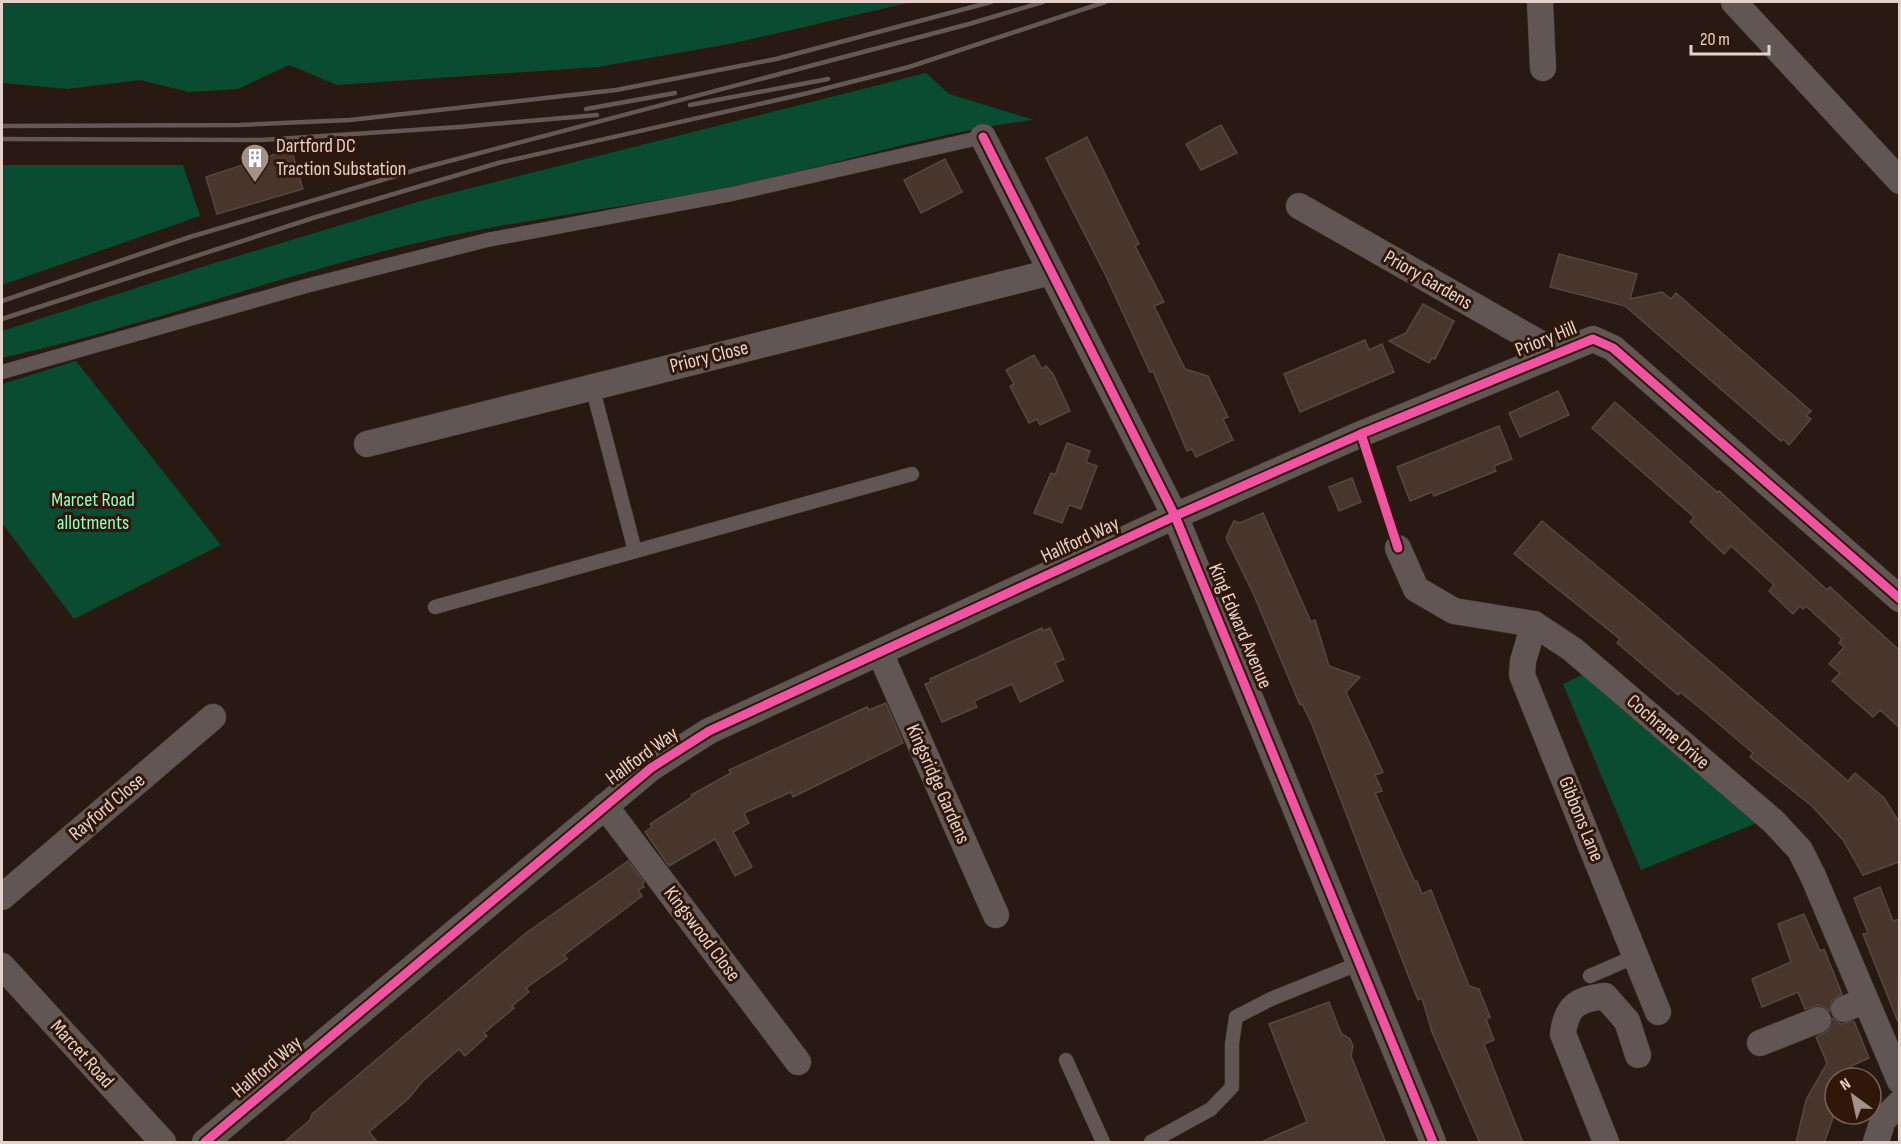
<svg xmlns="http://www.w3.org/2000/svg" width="1901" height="1144" font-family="'Sofia Sans Condensed',sans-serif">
<rect width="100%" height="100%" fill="#281a12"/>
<g fill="#094c32">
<path d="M2,2H912L735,43L598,67L337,85L289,65L238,89L189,92L140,80L67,89L2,83Z"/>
<path d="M926,73L949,94L1034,120C935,132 840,164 743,184C635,207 524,218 417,243C277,276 142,327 2,358V331L208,265L424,200Z"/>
<path d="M2,165H183L200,216L2,285Z"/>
<path d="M76,361L221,545L74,619L2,523V384Z"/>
<path d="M1590,671L1759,822L1641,870L1563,684Z"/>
</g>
<g fill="#48362c" stroke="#554741" stroke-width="1.5">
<path d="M1221,125L1237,153L1201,170L1186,144Z"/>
<path d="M1087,137L1139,244L1135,246L1164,302L1154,306L1185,369L1208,376L1228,417L1223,419L1233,440L1196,457L1192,449L1187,451L1153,371L1150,372L1106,276L1046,158Z"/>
<path d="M291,149L303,189L217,214L206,177Z"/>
<path d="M945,159L962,192L921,213L904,180Z"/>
<path d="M1559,254L1637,274L1630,299L1662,292L1671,299L1676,293L1811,411L1806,416L1811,419L1789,445L1783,439L1781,441L1625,306L1550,287Z"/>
<path d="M1423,304L1454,321L1435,359L1432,358L1429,363L1389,341L1406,333Z"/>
<path d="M1365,340L1369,350L1382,344L1394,372L1300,412L1284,374Z"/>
<path d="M1034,355L1042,369L1046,366L1053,374L1070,411L1040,425L1037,419L1029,423L1010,386L1014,384L1006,370Z"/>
<path d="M1558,391L1569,415L1520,437L1509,413Z"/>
<path d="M1615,402L1717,492L1719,491L1827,590L1830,587L1899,650V727L1880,710L1873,717L1832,681L1840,673L1829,664L1844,647L1839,643L1842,639L1806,606L1803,609L1800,606L1793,614L1769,591L1774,585L1731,546L1724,554L1690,522L1694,517L1592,428Z"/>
<path d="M1499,426L1512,459L1494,466L1496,471L1434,496L1432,492L1410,501L1397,467Z"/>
<path d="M1067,443L1090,451L1086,462L1097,466L1081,509L1069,505L1062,523L1034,513L1051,473L1055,475Z"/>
<path d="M1352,478L1361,502L1339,511L1329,487Z"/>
<path d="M1263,513L1311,622L1315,620L1329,666L1360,677L1346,692L1383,772L1375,775L1382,791L1375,793L1415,882L1417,881L1422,894L1431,890L1469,986L1479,989L1490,1017L1486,1019L1494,1040L1484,1044L1523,1143H1480L1432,1032L1422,998L1418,1000L1408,975L1311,722L1302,704L1300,705L1253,593L1226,538L1234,521L1240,523Z"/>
<path d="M1542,521L1643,604L1848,781L1855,773L1884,798L1899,822V862L1863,875L1843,840L1812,806L1750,757L1753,753L1700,708L1680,692L1678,695L1617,643L1620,639L1514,554Z"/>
<path d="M1042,628L1043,631L1050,628L1064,659L1055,663L1063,681L1020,702L1012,684L974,701L977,707L942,722L925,684L931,682L930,679Z"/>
<path d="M886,703L903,743L793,797L791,792L744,813L749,823L733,832L752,867L735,876L715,839L669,866L645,832L652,827L650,824L692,797L691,795L731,773L729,770L867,707L869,710Z"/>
<path d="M628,861L644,882L642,884L644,887L638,890L642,896L564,955L567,959L526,988L529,992L512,1006L514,1008L484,1033L487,1036L465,1056L459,1049L423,1081L408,1099L369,1132L378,1143H283L310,1120L312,1114L324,1104L526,933Z"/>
<path d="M1880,887L1893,921L1899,919L1898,1022L1863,934L1868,933L1854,898Z"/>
<path d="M1804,914L1820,951L1824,949L1842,994L1832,1000L1830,1011L1820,1005L1805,1009L1798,992L1762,1007L1752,979L1791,962L1778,924Z"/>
<path d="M1329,1002L1341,1033L1350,1039L1353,1046L1351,1056L1386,1143H1259L1307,1122L1269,1024Z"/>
<path d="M1832,1018L1841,1024L1854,1021L1869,1058L1851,1066L1856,1078H1835V1112L1824,1143H1796L1806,1100L1827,1063L1816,1037L1829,1030Z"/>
</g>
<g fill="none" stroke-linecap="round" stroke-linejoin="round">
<g stroke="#41352d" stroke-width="15">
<g id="service">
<path d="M2,372L306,286L487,240L732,194L983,137"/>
<path d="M592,386L635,551"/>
<path d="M435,607L912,474"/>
<path d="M1590,976L1636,956"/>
<path d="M1066,1060L1103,1142"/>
<path d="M1151,1142L1211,1109L1232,1087V1044L1236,1017L1271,999L1360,963"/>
</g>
</g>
<g stroke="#41352d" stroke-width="27">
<g id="minor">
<path d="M1540,2L1543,68"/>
<path d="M1734,2L1900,181"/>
<path d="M983,137L1175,516L1433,1142"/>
<path d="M1299,206L1557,353"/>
<path d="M367,444L1051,272"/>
<path d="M1398,548L1416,589L1454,611L1534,624L1572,649L1773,821L1800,850L1813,876L1900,1081"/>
<path d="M1534,624L1523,661L1522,675L1658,1012"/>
<path d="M880,653L996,915"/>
<path d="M605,806L798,1062"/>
<path d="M2,897L213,717"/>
<path d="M2,966L163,1142"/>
<path d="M1844,1009L1864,1001"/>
<path d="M1760,1043L1818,1020"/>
<path d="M205,1142L651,768L709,731L1175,516L1361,434L1593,339L1613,348L1900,599"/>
<path d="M1606,1142L1563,1034C1566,1006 1578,999 1605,996L1627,1021L1638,1055"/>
<path d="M1876,1142L1883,1120L1900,1103"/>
</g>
</g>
<use href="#service" stroke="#615654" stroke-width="14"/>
<use href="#minor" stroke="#615654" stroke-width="26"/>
<g stroke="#645855" stroke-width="4.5">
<path d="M690,105L828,79"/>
<path d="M586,109L675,93"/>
<path d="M2,126L240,125L350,120L616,90L776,59L991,2"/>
<path d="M2,139L262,140L459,127L597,115"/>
<path d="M2,301L190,237L419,169L969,24L1043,2"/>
<path d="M2,319L313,218L498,163L808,93L909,67L1105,2"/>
</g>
<g stroke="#30170a" stroke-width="13">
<g id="cycleway">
<path d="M983,137L1175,516L1433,1142"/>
<path d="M1361,434L1398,548"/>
<path d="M205,1142L651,768L709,731L1175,516L1361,434L1593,339L1613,348L1900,599"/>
</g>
</g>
<use href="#cycleway" stroke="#f153a3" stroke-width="9"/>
</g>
<defs>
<g id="building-pin" transform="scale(1.5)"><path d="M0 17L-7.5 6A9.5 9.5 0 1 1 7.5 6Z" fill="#a2928a" stroke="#30170a"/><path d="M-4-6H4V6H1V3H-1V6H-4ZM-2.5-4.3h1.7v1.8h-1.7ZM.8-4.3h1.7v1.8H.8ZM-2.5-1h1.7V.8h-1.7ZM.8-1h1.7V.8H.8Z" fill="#fff"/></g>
</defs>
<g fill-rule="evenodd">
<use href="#building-pin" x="255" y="158"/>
</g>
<g text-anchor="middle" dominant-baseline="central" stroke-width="6" stroke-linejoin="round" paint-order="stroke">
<g font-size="20" fill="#e4d2ca" stroke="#30170a" text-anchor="start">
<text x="276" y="146">Dartford DC<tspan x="276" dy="23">Traction Substation</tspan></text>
</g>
<g font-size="20" fill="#e4d2ca" stroke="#30170a">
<text transform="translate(1428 280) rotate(30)">Priory Gardens</text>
<text transform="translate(1546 339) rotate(-22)">Priory Hill</text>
<text transform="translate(709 357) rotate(-14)">Priory Close</text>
<text transform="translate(1080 540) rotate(-25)">Hallford Way</text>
<text transform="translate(1240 626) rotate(67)">King Edward Avenue</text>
<text transform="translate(1668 732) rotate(41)">Cochrane Drive</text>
<text transform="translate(642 756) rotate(-36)">Hallford Way</text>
<text transform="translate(938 784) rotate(66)">Kingsridge Gardens</text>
<text transform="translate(107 807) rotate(-40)">Rayford Close</text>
<text transform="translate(1581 819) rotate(68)">Gibbons Lane</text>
<text transform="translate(702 934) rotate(53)">Kingswood Close</text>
<text transform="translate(82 1054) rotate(48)">Marcet Road</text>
<text transform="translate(267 1067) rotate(-40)">Hallford Way</text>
</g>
<g font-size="20" fill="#90fec8" stroke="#30170a">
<text x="93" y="500">Marcet Road<tspan x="93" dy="23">allotments</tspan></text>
</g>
</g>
<rect width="1901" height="1144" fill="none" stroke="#e4d2ca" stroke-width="6"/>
<g transform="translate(1853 1096) rotate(327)"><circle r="28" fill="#30170a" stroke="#786257" stroke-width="1.5"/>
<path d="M0-4.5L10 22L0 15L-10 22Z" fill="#a2928a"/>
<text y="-9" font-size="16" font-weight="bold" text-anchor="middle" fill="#e4d2ca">N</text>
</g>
<path d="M1691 45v9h78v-9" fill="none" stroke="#e4d2ca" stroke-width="3"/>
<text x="1700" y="45" font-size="18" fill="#e4d2ca" stroke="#30170a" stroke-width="4.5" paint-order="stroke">20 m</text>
</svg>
